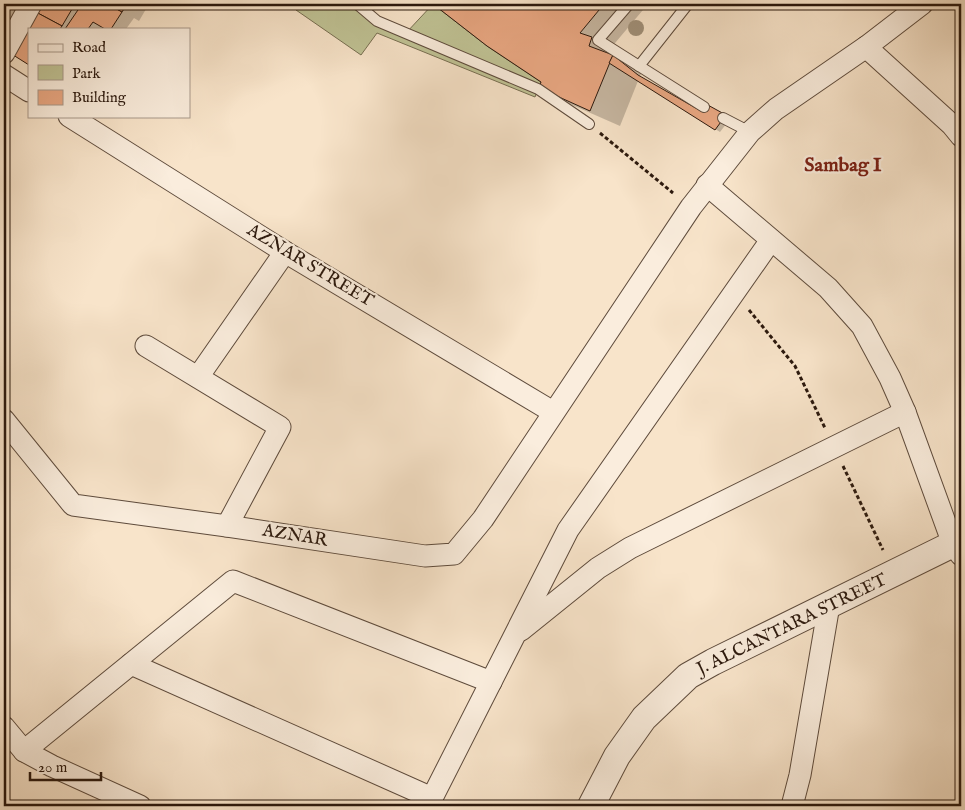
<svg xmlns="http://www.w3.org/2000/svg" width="965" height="810" font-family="'IM FELL English',serif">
<rect width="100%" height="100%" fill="#f8e4ca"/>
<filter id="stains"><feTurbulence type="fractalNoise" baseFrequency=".004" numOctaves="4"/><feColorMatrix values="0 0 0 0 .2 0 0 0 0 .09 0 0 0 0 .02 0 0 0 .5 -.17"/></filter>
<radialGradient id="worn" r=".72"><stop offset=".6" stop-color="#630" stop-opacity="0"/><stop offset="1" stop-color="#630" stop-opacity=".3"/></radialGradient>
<path fill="#c0c395" stroke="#766e51" d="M300,4H350L377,21L406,33L433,4L487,46L541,82L535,97L377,33L361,55L296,10Z"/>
<g fill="#0003">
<path d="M4,4H15L22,8L4,42Z"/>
<path d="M40,4H149L139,21L134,18L126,29H29L11,52Z"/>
<path d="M435,4H648L610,49L621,55L620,61L641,73L640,77L702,112L730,119L720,132L638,81L620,126L570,104L540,87L543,81L487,45Z"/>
</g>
<g fill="#e9a782" stroke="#2b180d">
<path d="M39,4H75L62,26L34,11Z"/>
<path d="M82,4H108L122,12L111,29H105L93,22L88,29H65Z"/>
<path d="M108,4H127L122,12Z"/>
<path d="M433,4H604L580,33L592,37L589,46L613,55L590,111L539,88L541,82L487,46Z"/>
<path d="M34,11L62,26L60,29H29V65L10,53Z"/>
<path d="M613,55L638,75L701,111L706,104L726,115L715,130L609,63Z"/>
</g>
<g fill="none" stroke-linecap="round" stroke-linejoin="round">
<g stroke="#5e4b3c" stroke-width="12">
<g id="service">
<path d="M357,4L377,21L538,89L589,124"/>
<path d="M629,4L598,40L704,107"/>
<path d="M639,66L688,4"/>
<path d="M723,118L750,132"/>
</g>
</g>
<g stroke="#5e4b3c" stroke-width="23">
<g id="minor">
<path d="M866,47L952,125L961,136"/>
<path d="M4,53L31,4"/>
<path d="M4,75L29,91"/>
<path d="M69,116L285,252L553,412"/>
<path d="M707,185L828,288L862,326L890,378L905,412L953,544L961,555"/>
<path d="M146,346L280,427L227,526"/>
<path d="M198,377L285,252"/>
<path d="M4,420L73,505L227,526L425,556L454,554L483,519L691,207L750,132L776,109L866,47L922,4"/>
<path d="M521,630L598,568L630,548L905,412"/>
<path d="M131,664L432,798"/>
<path d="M4,727L24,751L52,766L140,806"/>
<path d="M24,751L233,581L491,682"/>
<path d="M428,806L568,530L771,240"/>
<path d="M792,806L800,775L829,605"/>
</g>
</g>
<g stroke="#5e4b3c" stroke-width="28">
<path id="tertiary" d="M591,806L617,756L644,718L688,676L713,662L961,540"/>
</g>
<g stroke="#2b180d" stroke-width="3" stroke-dasharray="4 2.5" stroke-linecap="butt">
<path d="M600,133L673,193"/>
<path d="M749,310L795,366L825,428"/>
<path d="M843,466L883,550"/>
</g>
<use href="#service" stroke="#faeddd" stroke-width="10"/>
<use href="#minor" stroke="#faeddd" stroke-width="21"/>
<use href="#tertiary" stroke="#faeddd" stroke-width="26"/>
</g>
<circle fill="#a09079" cx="636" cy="28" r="8"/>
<g text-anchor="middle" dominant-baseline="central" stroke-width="4.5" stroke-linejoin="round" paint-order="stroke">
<g font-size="18" fill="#2b180d" stroke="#faeddd">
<text transform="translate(310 266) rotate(31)">AZNAR STREET</text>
<text transform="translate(295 536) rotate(9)">AZNAR</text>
<text transform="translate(792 625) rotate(-26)">J. ALCANTARA STREET</text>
</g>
<g font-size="20" font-weight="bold" fill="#7a1f14" stroke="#faeddd">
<text x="843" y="165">Sambag I</text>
</g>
</g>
<rect width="965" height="810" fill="none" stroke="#f8e4ca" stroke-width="20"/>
<rect x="5" y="5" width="955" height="800" fill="none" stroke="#2b180d" stroke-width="2.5"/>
<rect x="10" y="10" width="945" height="790" fill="none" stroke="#2b180d"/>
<rect x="28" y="28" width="162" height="90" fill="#faeddd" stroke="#a7988a"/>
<rect x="38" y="44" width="25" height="8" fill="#faeddd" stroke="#a7988a"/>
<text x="72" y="52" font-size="15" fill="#2b180d">Road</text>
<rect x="38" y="65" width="25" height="15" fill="#c0c395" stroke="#a7988a"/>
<text x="72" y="78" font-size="15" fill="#2b180d">Park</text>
<rect x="38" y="90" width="25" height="15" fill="#e9a782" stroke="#a7988a"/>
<text x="72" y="102" font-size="15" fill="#2b180d">Building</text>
<path d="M30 772v8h71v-8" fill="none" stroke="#2b180d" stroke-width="2.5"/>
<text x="38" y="772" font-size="15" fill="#2b180d" stroke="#faeddd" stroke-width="4" paint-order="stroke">20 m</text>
<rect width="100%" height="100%" filter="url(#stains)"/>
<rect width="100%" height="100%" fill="url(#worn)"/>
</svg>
